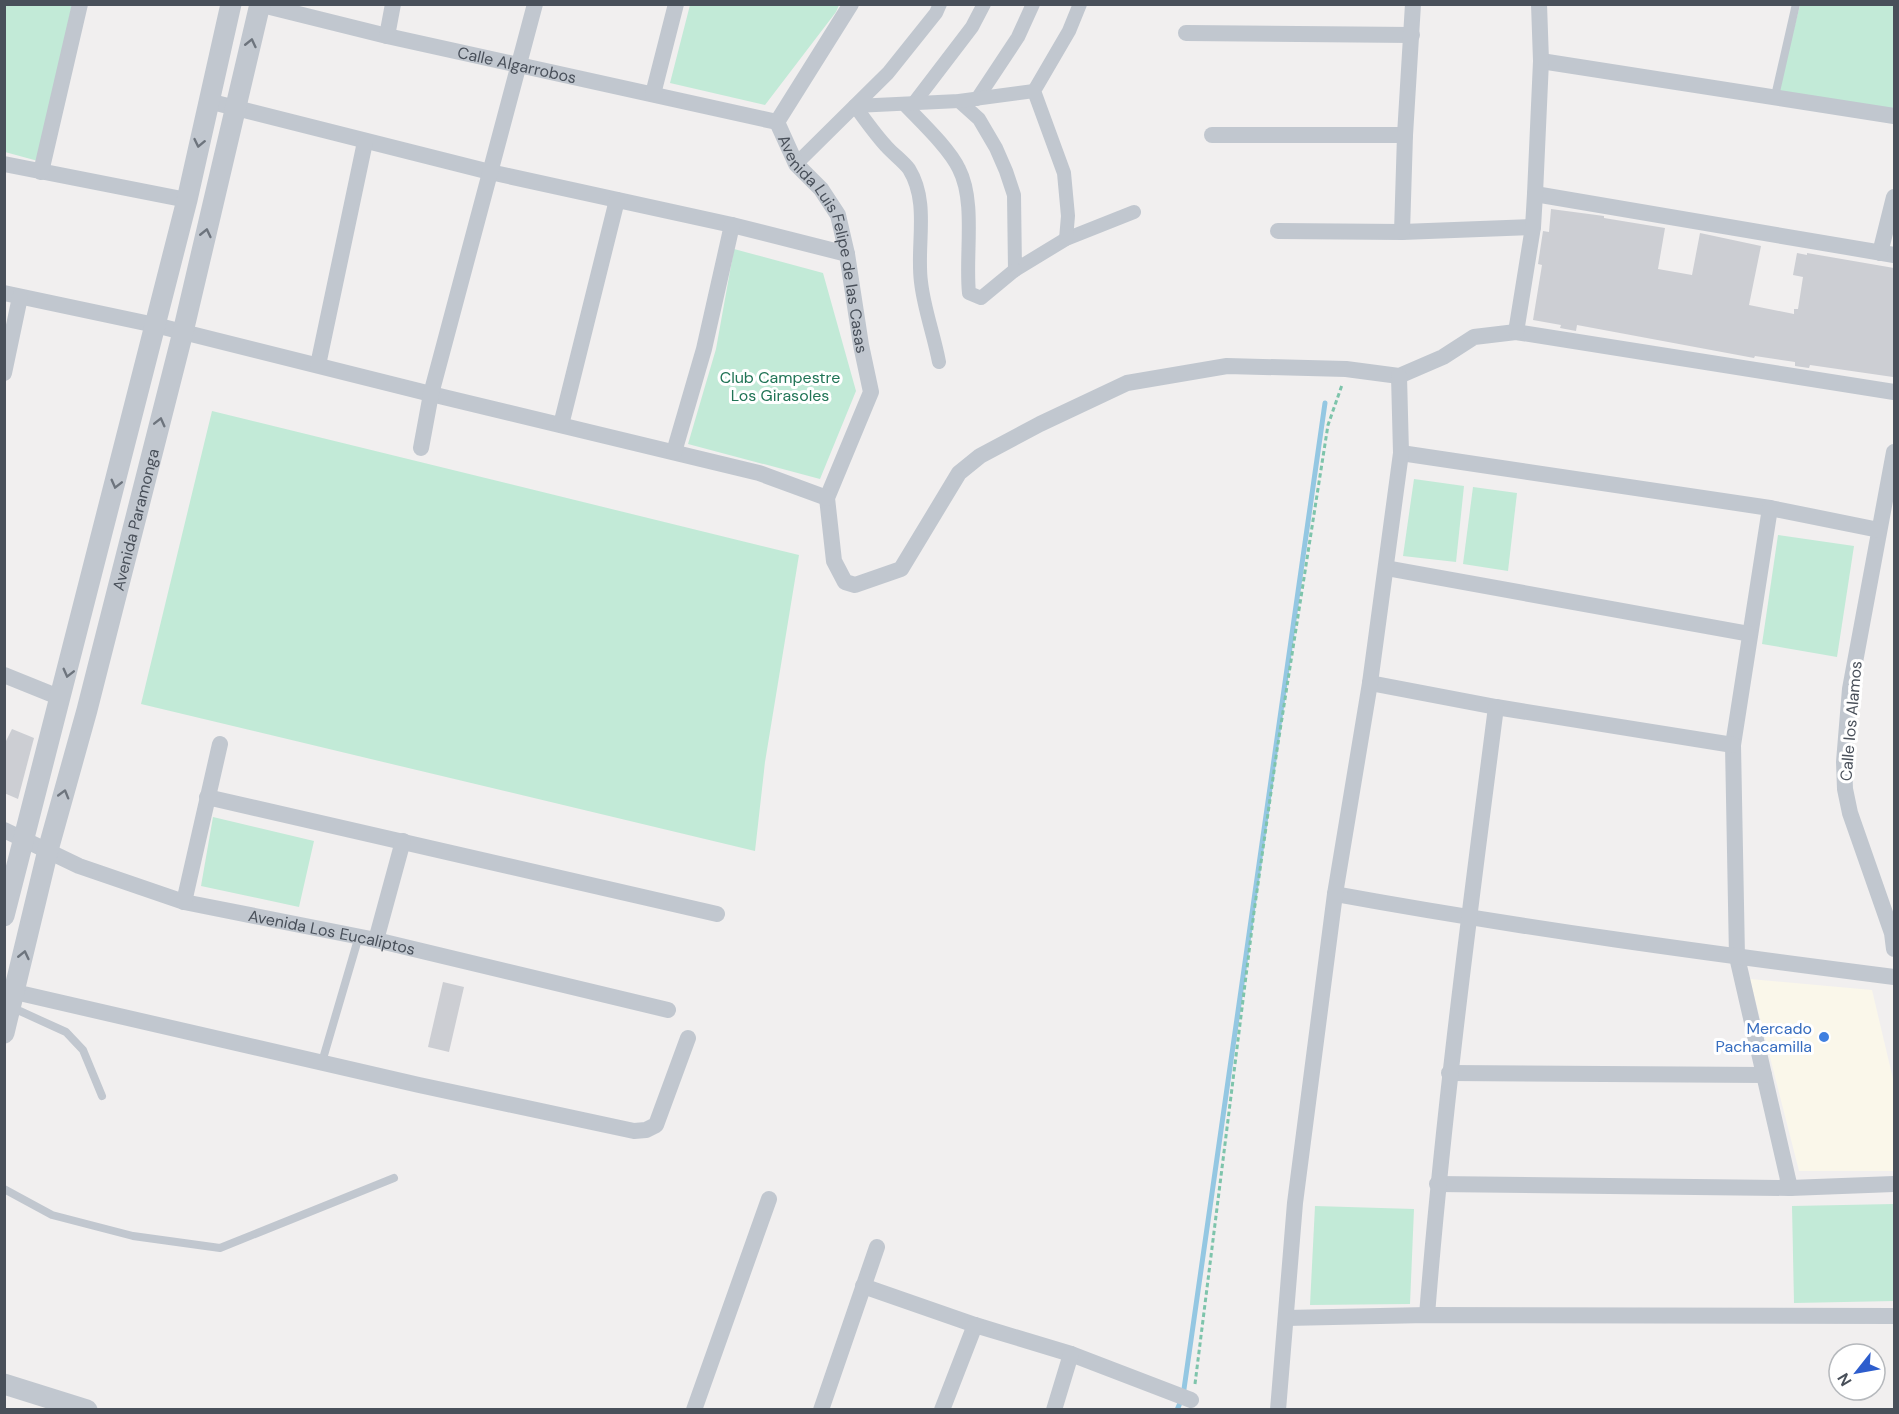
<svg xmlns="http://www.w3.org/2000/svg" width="1899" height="1414" font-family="'DM Sans',sans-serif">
<rect width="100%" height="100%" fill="#f1efef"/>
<path fill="#faf7ea" d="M1750,979L1872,990L1894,1083V1171H1799Z"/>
<g fill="#c2ead7">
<path d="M4,5H72L38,161L5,152Z"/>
<path d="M690,5V4L839,5L836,12L765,105L670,83Z"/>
<path d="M1800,5H1894V110L1778,91Z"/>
<path d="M734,249L823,273L856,391L820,479L688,444L716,349Z"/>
<path d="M212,411L799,555L765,762L755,851L141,704Z"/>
<path d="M1414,479L1464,486L1456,562L1403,556Z"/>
<path d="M1473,487L1517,493L1508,571L1463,564Z"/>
<path d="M1778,535L1854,546L1837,657L1762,644Z"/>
<path d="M213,817L314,841L299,907L201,886Z"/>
<path d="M1894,1204V1301L1794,1303L1792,1206Z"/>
<path d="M1315,1206L1414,1209L1410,1304L1310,1305Z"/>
</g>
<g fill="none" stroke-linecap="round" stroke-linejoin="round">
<path stroke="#94c7e2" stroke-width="5" d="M1177,1410L1183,1396L1325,403"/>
</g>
<g fill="#ccced3">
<path d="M1551,209L1604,216V218L1665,228L1658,269L1692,275L1700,233L1761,246L1749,305L1794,314V309H1798L1803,277L1793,275L1797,253L1807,255V253L1894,268L1893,377L1810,365L1809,368L1795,366V362L1755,356L1754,358L1577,325L1576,331L1560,328L1561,325L1533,320L1542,265L1538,264L1543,231L1549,232Z"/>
<path d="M12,729L34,738L18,799L4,793V745Z"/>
<path d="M443,982L464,987L449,1052L428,1047Z"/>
</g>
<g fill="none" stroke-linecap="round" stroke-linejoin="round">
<path stroke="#7ec4ab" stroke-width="3" stroke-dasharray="4.5 3" stroke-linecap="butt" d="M1195,1384L1254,912L1277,750L1328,425L1342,385"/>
<g stroke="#c1c7cf" stroke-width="8">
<path d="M1775,96L1796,4"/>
<path d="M11,1007L66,1032L83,1050L102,1096"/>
<path d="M322,1062L359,936"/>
<path d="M4,1189L52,1215L133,1236L220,1248L394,1178"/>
</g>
<g stroke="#c1c7cf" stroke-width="14">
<path d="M977,99L1018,37L1033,4"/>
<path d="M959,101L979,119L996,148L1006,171L1014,195L1015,270L1066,239L1134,212"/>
<path d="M914,103L972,27L984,4"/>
<path d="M905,105C921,122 949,148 959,169C976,202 965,256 969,293L981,298L1015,270"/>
<path d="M855,106C865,120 875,134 886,146C893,154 903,161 909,169C930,203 916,245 921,282C924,309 934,335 939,362"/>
<path d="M855,106L959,101L1034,91"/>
<path d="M796,164L888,73L936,13L940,4"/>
<path d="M1066,239L1068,216L1064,173L1034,91L1069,31L1080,4"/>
</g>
<g stroke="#c1c7cf" stroke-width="16">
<path id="s1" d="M258,4L387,36L777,122"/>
<path id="s2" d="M851,4L777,122L796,164L821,189L838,215L847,254L861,345L871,392L827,498L834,561L845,582L855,585L901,569L959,473L980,456L1040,424L1127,383L1227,366L1346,369L1399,376L1443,357L1474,337L1516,332L1894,392"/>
<path d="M1186,33L1412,35"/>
<path d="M387,36L393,4"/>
<path d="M1541,61L1894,116"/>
<path d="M653,94L676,4"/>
<path d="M208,101L490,172L732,225L847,254"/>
<path d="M1212,135H1405"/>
<path d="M4,164L187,200"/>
<path d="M41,172L80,4"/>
<path d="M1535,194L1894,255"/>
<path d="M1278,231L1402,232L1533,227"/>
<path d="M1402,232L1405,135L1413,4"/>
<path d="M1880,253L1894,197"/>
<path d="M4,293L155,325L431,394L759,473L827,498"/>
<path d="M1516,332L1533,227L1535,194L1541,61L1539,4"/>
<path d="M318,365L365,142"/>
<path d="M4,373L20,297"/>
<path d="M561,425L617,200"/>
<path d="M421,448L431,394L535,4"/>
<path d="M674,452L704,349L732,225"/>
<path d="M1894,452L1850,689L1844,762L1845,789L1850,813L1892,933L1894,949"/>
<path d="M1401,453L1770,508L1879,530"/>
<path d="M1770,508L1733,745L1737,957L1790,1188"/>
<path d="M1386,568L1750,634"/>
<path d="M4,675L61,698"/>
<path d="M1370,683L1496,707L1733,745"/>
<path d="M207,797L717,914"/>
<path id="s3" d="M4,830L79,866L184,902L376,940L668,1010"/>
<path d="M1335,894C1521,928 1707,953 1894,977"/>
<path d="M184,902L220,744"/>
<path d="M376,940L403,841"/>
<path d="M4,988L15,992L419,1085L634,1131L646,1130L656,1125L688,1038"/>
<path d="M1449,1073L1764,1075"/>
<path d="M1437,1184L1790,1188L1894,1184"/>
<path d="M863,1286L975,1325"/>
<path d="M1427,1315C1443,1112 1470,910 1496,707"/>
<path d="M1286,1318L1427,1315L1894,1316"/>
<path d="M694,1410L769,1199"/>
<path d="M821,1410L877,1247"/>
<path d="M942,1410L975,1325L1071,1354L1191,1400"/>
<path d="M1054,1410L1071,1354"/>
<path d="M1278,1410L1295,1203L1335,894L1370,683L1401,453L1399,376"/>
</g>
<g stroke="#c1c7cf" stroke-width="21">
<path d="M4,916L187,200L231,4"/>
<path id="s4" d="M4,1033L48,850L87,710L183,332L260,4"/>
<path d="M4,1384L87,1410"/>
</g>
</g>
<defs><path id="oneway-chevron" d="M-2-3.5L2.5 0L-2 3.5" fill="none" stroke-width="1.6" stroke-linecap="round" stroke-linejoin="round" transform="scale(1.5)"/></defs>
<g stroke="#6d747d">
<use href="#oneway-chevron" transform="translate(251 43) rotate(-77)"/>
<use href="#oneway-chevron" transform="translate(199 143) rotate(102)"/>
<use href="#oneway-chevron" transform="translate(206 233) rotate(-77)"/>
<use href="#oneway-chevron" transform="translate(160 422) rotate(-76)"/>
<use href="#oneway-chevron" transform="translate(116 484) rotate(104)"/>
<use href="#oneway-chevron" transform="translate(68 673) rotate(104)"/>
<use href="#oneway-chevron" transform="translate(64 794) rotate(-74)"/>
<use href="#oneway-chevron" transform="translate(24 955) rotate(-77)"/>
</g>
<circle fill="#3f7fe0" stroke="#fff" stroke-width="2" cx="1824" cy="1037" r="6"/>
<g text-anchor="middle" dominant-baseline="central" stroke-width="6" stroke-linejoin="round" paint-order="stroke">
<g font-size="16" fill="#49505a" stroke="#fff">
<text stroke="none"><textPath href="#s1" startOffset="266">Calle Algarrobos</textPath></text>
<text stroke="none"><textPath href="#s2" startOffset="273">Avenida Luis Felipe de las Casas</textPath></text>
<text stroke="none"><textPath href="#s4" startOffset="530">Avenida Paramonga</textPath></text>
<text transform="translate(1851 721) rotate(-85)">Calle los Alamos</text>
<text stroke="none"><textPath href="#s3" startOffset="345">Avenida Los Eucaliptos</textPath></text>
</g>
<g font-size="16" fill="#217456" stroke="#fff">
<text x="780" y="377">Club Campestre<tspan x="780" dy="18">Los Girasoles</tspan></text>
</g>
<g font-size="16" fill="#366cbe" stroke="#fff" text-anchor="end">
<text x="1812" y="1028">Mercado<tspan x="1812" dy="18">Pachacamilla</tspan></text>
</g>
</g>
<rect width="1899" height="1414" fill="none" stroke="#49505a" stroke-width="12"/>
<g transform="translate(1857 1372) rotate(239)"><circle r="28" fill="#ffffff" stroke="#b6b9bd" stroke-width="1.5"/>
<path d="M0-4.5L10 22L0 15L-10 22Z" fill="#2d5dcd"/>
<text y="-9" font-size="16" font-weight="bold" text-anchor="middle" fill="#49505a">N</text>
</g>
</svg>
